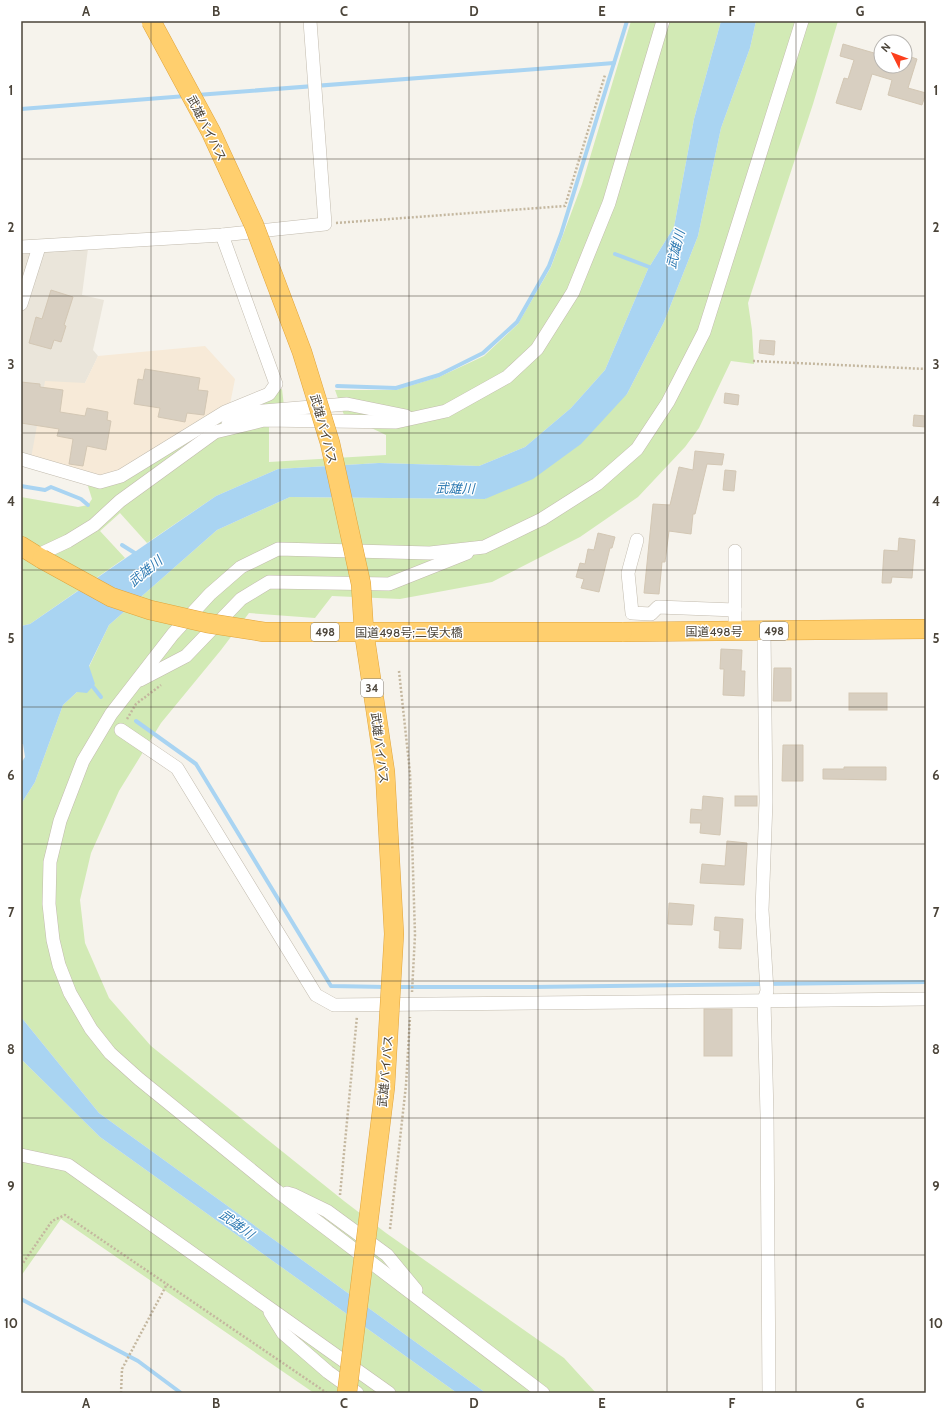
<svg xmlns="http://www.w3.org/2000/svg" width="947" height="1414" font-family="Cabin,'Noto Sans JP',sans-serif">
<rect width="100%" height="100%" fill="#f6f3ec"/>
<path fill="#eae5da" d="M89,241L82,295L104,300L93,350L98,356L85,383L30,464L21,463V243Z"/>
<path fill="#f7ead8" d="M205,346L235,379L230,404L120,471L87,483L30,464L45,381L85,383L98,356Z"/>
<g fill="#d2eab5">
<path d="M631,21H721L694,119L674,227L648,269L605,370L571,408L525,447L479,466L379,463L278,469L216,496L147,543L120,513L100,531L125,558L30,624L21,626V497L78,507L88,505L92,499L87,483L120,471L230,404L282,389L285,415L269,424V462L386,455V435L344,415L335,390H396L439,377L484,356L518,324L551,267L582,184Z"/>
<path d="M756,21H838L813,104L748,303L752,330L754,364L731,361L699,428L685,447L638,497L580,537L492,582L400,599L332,596L315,618L249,613L221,650L161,723L119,791L91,853L80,900L85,943L109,998L151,1046L344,1201L386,1233L564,1358L596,1393H486L99,1113L21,1017V804L35,782L63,705L77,692L109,625L217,530L290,497L485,499L627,394L664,322L698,236L721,128L750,48Z"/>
<path d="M21,1059L100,1137L457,1393H314L61,1219L21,1276Z"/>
</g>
<g fill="#a9d4f2">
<path d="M721,21H756L750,48L721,128L698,236L664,322L627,394L581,444L533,479L485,499L290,497L217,530L109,625L89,666L95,684L87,693L77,692L63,705L35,782L21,804V763L25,757L23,744H21V626L30,624L216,496L278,469L379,463L479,466L525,447L571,408L605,370L648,269L674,227L694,119Z"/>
<path d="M21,1017L99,1113L486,1393H457L100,1137L21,1059Z"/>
</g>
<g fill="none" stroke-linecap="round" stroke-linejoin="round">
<g stroke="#a9d4f2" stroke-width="4">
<path d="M197,95L614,63"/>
<path d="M21,109L186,96"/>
<path d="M615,254L652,268"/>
<path d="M337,386L396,388L439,375L483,353L517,322L549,266L561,234L627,21"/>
<path d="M21,486L45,490L51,487L81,499L88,505"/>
<path d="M122,545L138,555"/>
<path d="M90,683L101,697"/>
<path d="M136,721L196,764L331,986L386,987"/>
<path d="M396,987H532L926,982"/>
<path d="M21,1299L138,1361L181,1393"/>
</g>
</g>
<g fill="#d8cfc1" stroke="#d3c7b4">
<path d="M843,44L881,55V66H905V55L917,59L908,88L926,93L922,105L888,95L892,80L872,74L861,110L836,103L844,78L848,79L854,60L840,56Z"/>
<path d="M51,290L73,297L64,325L66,326L61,342L54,340L51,349L29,343L36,317L42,319Z"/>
<path d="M760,340L775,341L774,355L759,353Z"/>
<path d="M145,369L200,378L198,390L208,391L204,415L187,413L185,422L158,417L160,408L134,404L138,379L143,380Z"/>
<path d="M21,382L40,384V387L63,390L60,412L85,416L87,408L108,412L107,420L111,421L106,450L87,446L83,466L69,464L73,439L57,436L59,429L21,423Z"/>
<path d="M725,393L739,395L738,405L724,403Z"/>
<path d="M914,415L926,416V427L913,426Z"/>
<path d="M695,451L724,454L722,465L707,464L695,514H693L691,534L669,531L665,562H662L659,594L644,593L653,504L670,505L679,467L693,470Z"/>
<path d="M725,470L736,471L734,491L723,490Z"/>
<path d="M598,533L615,537L612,548H610L599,592L581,588L584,579L576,577L580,563L585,564L588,549L594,550Z"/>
<path d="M899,538L915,540L912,578L892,577L891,583H882L884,550L898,551Z"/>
<path d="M721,649L742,650L741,671H745L744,696L723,695L724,669H720Z"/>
<path d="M774,668H791V701H773Z"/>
<rect x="849" y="693" width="38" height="17"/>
<path d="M783,745H803V781H782Z"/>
<path d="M844,767H886V780L823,779V769H844Z"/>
<path d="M703,796L723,798L720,835L700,833L701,823H690L691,809L702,810Z"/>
<rect x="735" y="796" width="22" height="10"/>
<path d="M727,841L747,843L744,885L700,883L702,864L725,866Z"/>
<path d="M669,903L694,905L692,925L668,924Z"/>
<path d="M715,917L743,919L741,949L719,948L720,931L714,930Z"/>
<rect x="704" y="1009" width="28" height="47"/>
</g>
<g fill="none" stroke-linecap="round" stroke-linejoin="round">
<g stroke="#c2bbae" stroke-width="14">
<g id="minor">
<path d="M21,247L222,235L325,224L310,21"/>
<path d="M21,304L39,247"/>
<path d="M228,424L250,412L347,404L406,416"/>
<path d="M21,459L100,482L121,476L225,412L269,394L276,384L222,235"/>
<path d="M637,540L628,573L632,613L651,614L658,607L735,610"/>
<path d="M36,556L68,541L94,525L120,501L215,432L264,420L396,422L446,411L507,377L537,349L573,292L609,203L663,21"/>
<path d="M735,631V551"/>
<path d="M764,631L766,801L762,910L767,991L764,1000L767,1114L769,1393"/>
<path d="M140,680L186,656L241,599L269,582L389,584L467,553"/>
<path d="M121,730L177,768L316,995L334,1005L926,999"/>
<path d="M21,1155L68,1165L389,1393"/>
<path d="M287,1193L294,1195L327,1211L387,1255L416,1290"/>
<path d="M270,1312L283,1333L328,1372L357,1393"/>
<path d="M543,1393L277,1191L139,1079L110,1053L91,1029L70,993L59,965L53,940L49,904L50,862L60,821L83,761L111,714L173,634L210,594L241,567L278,549L430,553L484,547L542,519L597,484L637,449L668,402L704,332L802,21"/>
</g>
</g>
<g stroke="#e0a43c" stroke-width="20">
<g id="highway">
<path d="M21,546L42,559"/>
<path d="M622,632L926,629"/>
</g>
</g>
<g stroke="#c4b79f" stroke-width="2.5" stroke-dasharray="2 2" stroke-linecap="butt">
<path d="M336,223L565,206L605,75"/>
<path d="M753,361L926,369"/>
<path d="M399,671L410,773L415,935L412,992"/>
<path d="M127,719L136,704L161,685"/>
<path d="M340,1195L357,1016"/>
<path d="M390,1229L406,1085L410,1017"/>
<path d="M21,1266L52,1221L65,1215L327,1393"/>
<path d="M121,1393L122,1369L167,1284"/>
</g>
<use href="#minor" stroke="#fff" stroke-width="13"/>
<use href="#highway" stroke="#ffcf6e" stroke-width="19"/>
<g stroke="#e0a43c" stroke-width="20" stroke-linecap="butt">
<g id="highway-bridge">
<path d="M151,21L211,132L254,225L302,352L330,443L361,584L364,632L385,772L394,934L385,1087L347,1393"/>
<path d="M42,559L111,597L150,610L207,623L264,632H622"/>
</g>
</g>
<use href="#highway-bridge" stroke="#ffcf6e" stroke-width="19"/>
</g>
<path fill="none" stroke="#4b4439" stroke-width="1" stroke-opacity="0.55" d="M151,21V1393M280,21V1393M409,21V1393M538,21V1393M667,21V1393M796,21V1393M21,159H926M21,296H926M21,433H926M21,570H926M21,707H926M21,844H926M21,981H926M21,1118H926M21,1255H926"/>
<g text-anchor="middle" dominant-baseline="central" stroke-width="3" stroke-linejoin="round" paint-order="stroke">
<g fill="#fff" stroke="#817c74" stroke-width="1">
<rect x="760" y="622" width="28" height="18" rx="3"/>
<rect x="311" y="623" width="28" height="18" rx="3"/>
<rect x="361" y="679" width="22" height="18" rx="3"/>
</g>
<g font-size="11" font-weight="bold" fill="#4b4439">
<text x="774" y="631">498</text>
<text x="325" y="632">498</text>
<text x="372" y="688">34</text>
</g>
<g font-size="12" fill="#4b4439" stroke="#fff">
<text transform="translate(207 128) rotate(63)">武雄バイパス</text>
<text transform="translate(324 429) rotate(75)">武雄バイパス</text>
<text x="714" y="631">国道498号</text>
<text x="409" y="632">国道498号;二俣大橋</text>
<text transform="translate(380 748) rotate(83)">武雄バイパス</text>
<text transform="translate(385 1071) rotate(-85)">武雄バイパス</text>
</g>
<g font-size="13" font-style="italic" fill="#2e7ab2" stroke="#fff">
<text transform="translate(675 249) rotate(-76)">武雄川</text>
<text transform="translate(455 488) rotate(1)">武雄川</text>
<text transform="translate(145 571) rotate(-40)">武雄川</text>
<text transform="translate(237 1224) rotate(36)">武雄川</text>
</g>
</g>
<rect width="947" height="1414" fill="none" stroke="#ffffff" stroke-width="44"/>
<g transform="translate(893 54) rotate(312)"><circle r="19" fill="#ffffff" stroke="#b7b4b0"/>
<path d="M0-3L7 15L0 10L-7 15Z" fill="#fc3f1d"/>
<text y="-6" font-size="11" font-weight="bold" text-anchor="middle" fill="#4b4439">N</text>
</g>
<rect x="22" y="22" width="903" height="1370" fill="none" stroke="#4b4439" stroke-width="1.5"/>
<g font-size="13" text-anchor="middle" font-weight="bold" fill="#4b4439">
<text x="86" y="16">A</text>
<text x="216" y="16">B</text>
<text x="344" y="16">C</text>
<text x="474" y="16">D</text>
<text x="602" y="16">E</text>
<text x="732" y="16">F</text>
<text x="860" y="16">G</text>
<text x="11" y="95">1</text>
<text x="936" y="95">1</text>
<text x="11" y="232">2</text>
<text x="936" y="232">2</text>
<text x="11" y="369">3</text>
<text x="936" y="369">3</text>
<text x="11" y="506">4</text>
<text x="936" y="506">4</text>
<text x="11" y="643">5</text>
<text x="936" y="643">5</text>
<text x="11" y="780">6</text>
<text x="936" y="780">6</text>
<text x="11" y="917">7</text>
<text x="936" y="917">7</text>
<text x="11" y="1054">8</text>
<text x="936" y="1054">8</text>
<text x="11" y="1191">9</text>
<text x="936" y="1191">9</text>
<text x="11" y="1328">10</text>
<text x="936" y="1328">10</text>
<text x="86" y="1408">A</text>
<text x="216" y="1408">B</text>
<text x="344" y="1408">C</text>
<text x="474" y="1408">D</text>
<text x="602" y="1408">E</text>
<text x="732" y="1408">F</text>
<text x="860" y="1408">G</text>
</g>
</svg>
